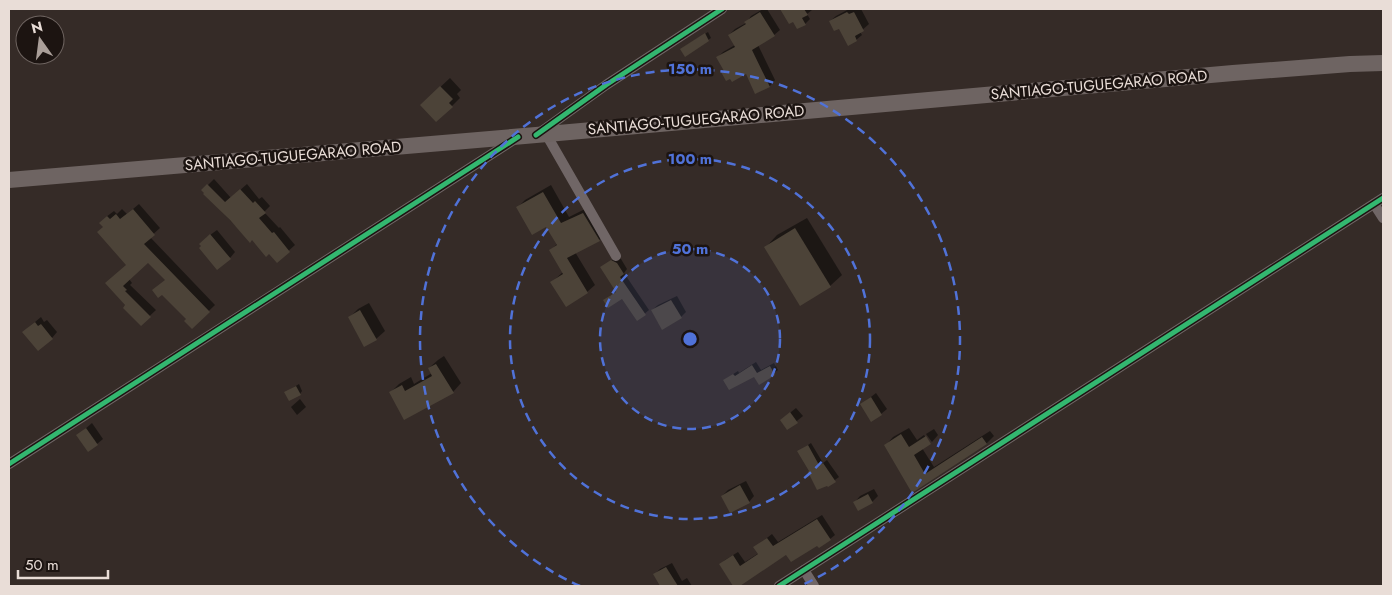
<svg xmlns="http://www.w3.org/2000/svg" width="1392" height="595" font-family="Jost,sans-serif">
<rect width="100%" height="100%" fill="#352b27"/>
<g fill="#0007">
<path d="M763,9H767L780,30L774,35L758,45L775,80L770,86L756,93L746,73L725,70L718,57L723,52L735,45L729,35L735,29L746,23L751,16Z"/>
<path d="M782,9H811L812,10L807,14L810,19L805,24L793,21L789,23Z"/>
<path d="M849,9H861L869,24L860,32L862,35L856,40L830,21L836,16Z"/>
<path d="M708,32L711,38L685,55L684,47Z"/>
<path d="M450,78L461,90L457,94L460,98L452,106L421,105Z"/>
<path d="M214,179L231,198L247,184L259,199L262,197L270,206L264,212L279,228L280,227L295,245L277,261L269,252L252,238L250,241L205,194L203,190Z"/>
<path d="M551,185L569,217L591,206L606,233L599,240L575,252L595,285L587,292L552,282L563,272L551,250L558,243L547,225L518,207L525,200Z"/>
<path d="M139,204L160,228L150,237L215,305L192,327L166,280L148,261L129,279L132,283L130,285L156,310L141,324L107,283L128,265L104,227L106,217L114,211L117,214L122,209L127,214Z"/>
<path d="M807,218L842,275L830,286L766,247L777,235Z"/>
<path d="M217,230L235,252L230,258L206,238Z"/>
<path d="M616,257L621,259L627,269L624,273L649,310L637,320L623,297L604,300L617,291L602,267Z"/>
<path d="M677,296L686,312L681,317L652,310L658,305Z"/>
<path d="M369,303L385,331L376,339L349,318L358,309Z"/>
<path d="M41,317L44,322L47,320L57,332L52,338L29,327Z"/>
<path d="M444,356L461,383L453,392H391L399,384L411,377L414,384L432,373L429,368L438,360Z"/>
<path d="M756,362L761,370L774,363L778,370L759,383L754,375L724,380L738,371L739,373Z"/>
<path d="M299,384L302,391L300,394L286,392Z"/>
<path d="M876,393L887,409L881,414L862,404Z"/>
<path d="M300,399L306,407L297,415L291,407Z"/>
<path d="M796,408L803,416L787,429L781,420Z"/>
<path d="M92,423L103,439L97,444L78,435Z"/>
<path d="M909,428L917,440L924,435L930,443L922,448L934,467L990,431L994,436L986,444L912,491L886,445L893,437Z"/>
<path d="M934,429L938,435L932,442L926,434Z"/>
<path d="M811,443L823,463L827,460L839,477L828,485L811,471L799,451Z"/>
<path d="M746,481L754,496L749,502L722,496L728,490Z"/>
<path d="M874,489L878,496L872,502H855L860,496Z"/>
<path d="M822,515L835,535L830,539L787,554L738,586H734L720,565L725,560L738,552L745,562L759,553L755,547L772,534L778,542Z"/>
<path d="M672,563L682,581L687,578L692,586H662L655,574L660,569Z"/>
</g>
<g fill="#4c4338">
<path d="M780,9H804L808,15L802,18L806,25L797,29L793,22L789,24Z"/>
<path d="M760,12L775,36L752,50L770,87L755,94L746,74L732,82L730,79L726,81L721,72L724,71L716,57L735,47L728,35L746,24L744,22Z"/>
<path d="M847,12L849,14L854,12L864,31L855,36L857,41L848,46L839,29L834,31L829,21Z"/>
<path d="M705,33L709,41L685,57L680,49Z"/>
<path d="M440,86L453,99L449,103L453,107L436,122L420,105Z"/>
<path d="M207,184L225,202L240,189L253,203L255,201L266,213L259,218L272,233L274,232L290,252L277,263L269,254L266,257L252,240L250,243L230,220L203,194L204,193L201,190Z"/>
<path d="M543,192L561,223L583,213L600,241L567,258L588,293L566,307L550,282L563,274L549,250L557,245L546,227L532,235L516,207Z"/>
<path d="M133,209L155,235L144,244L210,312L192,329L184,321L186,319L162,295L158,298L152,290L165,280L148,263L123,286L127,290L125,291L151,317L141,326L123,308L125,305L105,283L126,265L97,232L103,227L99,223L107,216L110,219L116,214L120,219Z"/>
<path d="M795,228L831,287L800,306L764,247Z"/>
<path d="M210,234L231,259L217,270L199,248L201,246L199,244Z"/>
<path d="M611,260L617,263L624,274L620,277L646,315L637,321L622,299L608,308L603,300L616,292L600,267Z"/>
<path d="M671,300L682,318L662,330L651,310Z"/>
<path d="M360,310L377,340L364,347L348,317Z"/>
<path d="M35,322L38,326L41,324L53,339L38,351L22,332Z"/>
<path d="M436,364L454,393L404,420L389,392L402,385L405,391L432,376L428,368Z"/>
<path d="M752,365L757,373L770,366L775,375L759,385L754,377L729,390L723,380L733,374L735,376Z"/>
<path d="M296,386L301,395L289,401L284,392Z"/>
<path d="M871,397L882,415L871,422L860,404Z"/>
<path d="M790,412L798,423L787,430L780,420Z"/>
<path d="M86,428L98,445L88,452L76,435Z"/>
<path d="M901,434L909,447L926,436L931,444L914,455L925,474L982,437L987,444L912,493L884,445Z"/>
<path d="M808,445L819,465L823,463L836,482L828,487L827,486L817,490L808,472L809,471L797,451Z"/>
<path d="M740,485L750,503L730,513L721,496Z"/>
<path d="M868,494L873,503L858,511L853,502Z"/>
<path d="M817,519L831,540L819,548L817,546L791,562L786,555L740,586H733L719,564L733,555L740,566L758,554L753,547L767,538L773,546Z"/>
<path d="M666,567L678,586H660L653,574Z"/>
</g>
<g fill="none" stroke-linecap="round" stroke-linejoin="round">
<g stroke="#706666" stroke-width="10">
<path d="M539,133L606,85L722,9"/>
<path d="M546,134L616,256"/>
<path d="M1374,204L1383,218"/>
<path d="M9,464L515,139"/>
<path d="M804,570L814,586"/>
<path d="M779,586L1383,198"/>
</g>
<path stroke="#6e6462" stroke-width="16" d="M9,180L536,135L1233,73L1350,64L1383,63"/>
<g stroke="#1c1411" stroke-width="8">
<g id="cycleway">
<path d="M536,135L606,85L722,9"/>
<path d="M9,464L518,137"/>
<path d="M779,586L1383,198"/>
</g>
</g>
<use href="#cycleway" stroke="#33b770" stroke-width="5"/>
</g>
<circle cx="690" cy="339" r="90" fill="#5072d8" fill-opacity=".12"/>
<g fill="none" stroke="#5072d8" stroke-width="2.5" stroke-dasharray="9 6">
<circle cx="690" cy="339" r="90"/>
<circle cx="690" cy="339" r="180"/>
<path d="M580 586A270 270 0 1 1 800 586"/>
</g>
<g text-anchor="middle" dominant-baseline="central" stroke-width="5" stroke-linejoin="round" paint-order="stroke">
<g font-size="15" fill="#e9ddd7" stroke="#1c1411">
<text transform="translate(1099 85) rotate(-5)">SANTIAGO-TUGUEGARAO ROAD</text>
<text transform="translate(696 120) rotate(-5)">SANTIAGO-TUGUEGARAO ROAD</text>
<text transform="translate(293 156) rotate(-5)">SANTIAGO-TUGUEGARAO ROAD</text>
</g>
</g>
<circle cx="690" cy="339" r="8" fill="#5072d8" stroke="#1c1411" stroke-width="2.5"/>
<g font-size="15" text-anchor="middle" font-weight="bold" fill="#5072d8" stroke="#1c1411" stroke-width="5" stroke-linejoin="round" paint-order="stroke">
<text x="690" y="74">150 m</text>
<text x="690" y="164">100 m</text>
<text x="690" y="254">50 m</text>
</g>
<rect width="1392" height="595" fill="none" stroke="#e9ddd7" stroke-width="20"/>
<g transform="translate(40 40) rotate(346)"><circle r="24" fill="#1c1411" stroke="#6e6460"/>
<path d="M0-4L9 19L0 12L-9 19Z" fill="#aa9f99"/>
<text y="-8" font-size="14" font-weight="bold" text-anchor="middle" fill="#e9ddd7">N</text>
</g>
<path d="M18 570v8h90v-8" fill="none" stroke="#e9ddd7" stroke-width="2.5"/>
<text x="25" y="570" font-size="15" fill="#e9ddd7" stroke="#1c1411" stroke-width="4" paint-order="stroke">50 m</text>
</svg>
